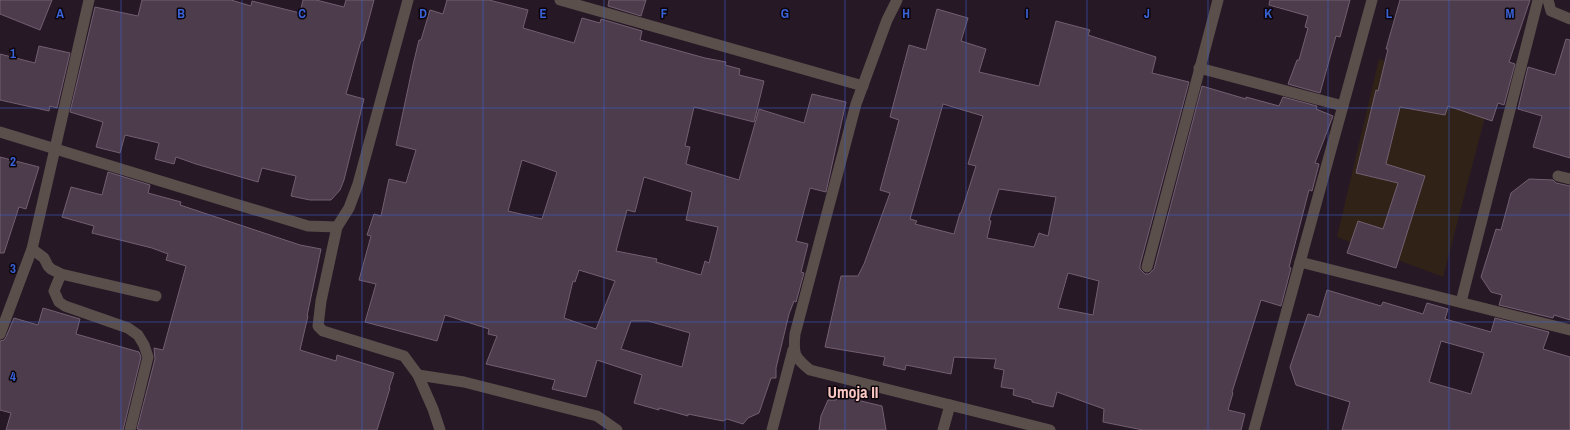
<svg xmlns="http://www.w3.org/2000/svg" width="1570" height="430" font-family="'Archivo Narrow',sans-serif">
<rect width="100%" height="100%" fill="#271826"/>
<path fill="#302216" d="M1379,59L1490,98L1443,277L1337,237Z"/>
<g fill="#4d3c4c" stroke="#725f71" fill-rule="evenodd">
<path d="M0,0H52L40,30L0,14Z"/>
<path d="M142,0H231L251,6L252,1L300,13L303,0H316L344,7L346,0H374L363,41H361L346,94L364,99L344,180L340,190L331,200H310L291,196L296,176L262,168L258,182L196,164L176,157L174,164L155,159L159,143L125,135L120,153L96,147L103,122L70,112L95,7L138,16Z"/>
<path d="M447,0H489L528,10L523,28L574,43L582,18L600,23L601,19L642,31L640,40L705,58L726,62L725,65L740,69L739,75L764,81L754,122L694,107L685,146L690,147L686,164L739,180L759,109L804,123L812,94L846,102L826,192L810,188L796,241L808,244L801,272L804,273L796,302L794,301L789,314L776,368V378H771L759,413L748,418L743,424L727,419L723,421L688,414V416L659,408V410L634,403L642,375L597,360L586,397L552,389L555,380L486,364L497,336L488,334L489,329L445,315L437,341L365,322L376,284L359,280L371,236L367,235L374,214L381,216L389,179L406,183L416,150L396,145L413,65L419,40H421L430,10L443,14ZM522,160L557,172L542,219L508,211ZM644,177L692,192L686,220L718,227L709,263L705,261L701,275L656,262L657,259L616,251L627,210L635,212ZM579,270L615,281L596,329L564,318L573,281L575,282ZM631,321H648L690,333L682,367L621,349Z"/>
<path d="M609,0H646L641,16L608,6Z"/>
<path d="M1270,0H1350L1340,37L1336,36L1320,93L1288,84L1297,60H1299L1308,28L1305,27L1308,16L1269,5Z"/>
<path d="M1400,0H1530L1509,62L1515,64L1504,105L1498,103L1492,121L1448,106L1445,115L1400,107L1386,164L1425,176L1396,268L1347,253L1358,221L1383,229L1398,183L1356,173L1376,90L1378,91L1388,49H1386Z"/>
<path d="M937,9L968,18L961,41L986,49L979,72L1039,86L1056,21L1090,30L1088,35L1156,57L1152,73L1189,82L1140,265V269L1145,274H1149L1154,269L1202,86L1246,99V97L1279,106L1283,97L1317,106L1316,109L1333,116L1315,163L1319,164L1312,191L1309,190L1289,267L1291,268L1281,306L1261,300L1232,392L1233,393L1228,410L1245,414L1241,430H1143L1103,422L1104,409L1057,392L1053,407L1032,402V400L1013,395L1014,389L1001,387L1004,370L994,368L996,359L954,357L951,374L906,365L905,370L883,365L885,357L825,347L841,276H858L864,264L890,193L880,190L899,120L890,117L909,45L926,50ZM943,104L983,116L968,164L976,166L961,213H960L954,234L915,224L917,221L910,219ZM999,189L1056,197L1048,236L1039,233L1034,247L987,238L991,221L989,220ZM1068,273L1099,281L1093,315L1058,308Z"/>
<path d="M1566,39L1570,40V158L1533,147L1542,116L1518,109L1528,67L1555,75Z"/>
<path d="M39,46L70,53L57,108L50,106L49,111L0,100V54L35,63Z"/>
<path d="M0,157L39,167L26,209L19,207L4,253H0Z"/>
<path d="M108,172L150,185L148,193L181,202L180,205L300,245L321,249L307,316H308L300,350L336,361L337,355L394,373L389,388H390L377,430H143L137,429L155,359L154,348L163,350L186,266L166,260L168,254L152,248L92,233L94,226L62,217L71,187L102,195Z"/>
<path d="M1529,179L1553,180L1556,183L1570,186V320L1554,315L1553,318L1499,305L1502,295L1491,292L1481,277L1496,229L1501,230L1511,193Z"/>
<path d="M1327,290L1381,306L1383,302L1423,314L1427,303L1448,309L1445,319L1491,332L1495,318L1549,332L1543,349L1570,357V430H1342L1350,402L1296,385L1290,367L1308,314L1319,317ZM1441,341L1484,353L1471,394L1429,382Z"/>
<path d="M43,308L80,319L76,334L139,352L141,357L123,430H6L11,413L0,410V341L4,340L6,337L14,318L38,325Z"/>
<path d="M840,396L882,406L886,430H819L821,416L828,400H836Z"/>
</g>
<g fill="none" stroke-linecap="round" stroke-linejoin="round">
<g stroke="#5a4f4b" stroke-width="11">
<path d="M32,249L44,258L48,266L51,269L61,274L156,296"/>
<path d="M61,274L54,291L59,302L65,306L128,328L138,335L144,345L148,357L130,430"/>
</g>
<g stroke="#5a4f4b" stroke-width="11">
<path d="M408,0L358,184L349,208L337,227L321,301L318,326L323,331L404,356L418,375L433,409L440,430"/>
<path d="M560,0L863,86"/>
<path d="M897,0L887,20L856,104L795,334C793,354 794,357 810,370L1050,430"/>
<path d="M1548,0L1551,11L1570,19"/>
<path d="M1199,68L1343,106"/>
<path d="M0,132L308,226L337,227"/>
<path d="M1558,176L1570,179"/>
<path d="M1300,262L1570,330"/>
<path d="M1147,267L1218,0"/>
<path d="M1461,302L1538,0"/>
<path d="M0,334L32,249L89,0"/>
<path d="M418,375L464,382L597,416L617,430"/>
<path d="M772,430L793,350"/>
<path d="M943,430L950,405"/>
<path d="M1254,430L1372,0"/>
</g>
</g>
<path fill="none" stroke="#3a62d9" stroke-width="1" stroke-opacity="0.55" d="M121,0V430M242,0V430M362,0V430M483,0V430M604,0V430M725,0V430M845,0V430M966,0V430M1087,0V430M1208,0V430M1328,0V430M1449,0V430M0,108H1570M0,215H1570M0,322H1570"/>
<g text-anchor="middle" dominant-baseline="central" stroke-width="3" stroke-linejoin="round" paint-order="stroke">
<g font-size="16" font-weight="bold" fill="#fbc7c2" stroke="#0c060c">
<text x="853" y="392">Umoja II</text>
</g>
</g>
<g font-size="13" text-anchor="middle" font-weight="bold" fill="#3a62d9" stroke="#0c060c" stroke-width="3" stroke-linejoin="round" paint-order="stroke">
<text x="60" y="18">A</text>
<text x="181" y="18">B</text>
<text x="302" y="18">C</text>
<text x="423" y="18">D</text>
<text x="543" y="18">E</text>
<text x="664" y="18">F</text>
<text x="785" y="18">G</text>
<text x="906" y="18">H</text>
<text x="1027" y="18">I</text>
<text x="1147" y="18">J</text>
<text x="1268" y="18">K</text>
<text x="1389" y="18">L</text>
<text x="1510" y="18">M</text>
<text x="13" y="58">1</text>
<text x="13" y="166">2</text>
<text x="13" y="273">3</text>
<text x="13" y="381">4</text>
</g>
</svg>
